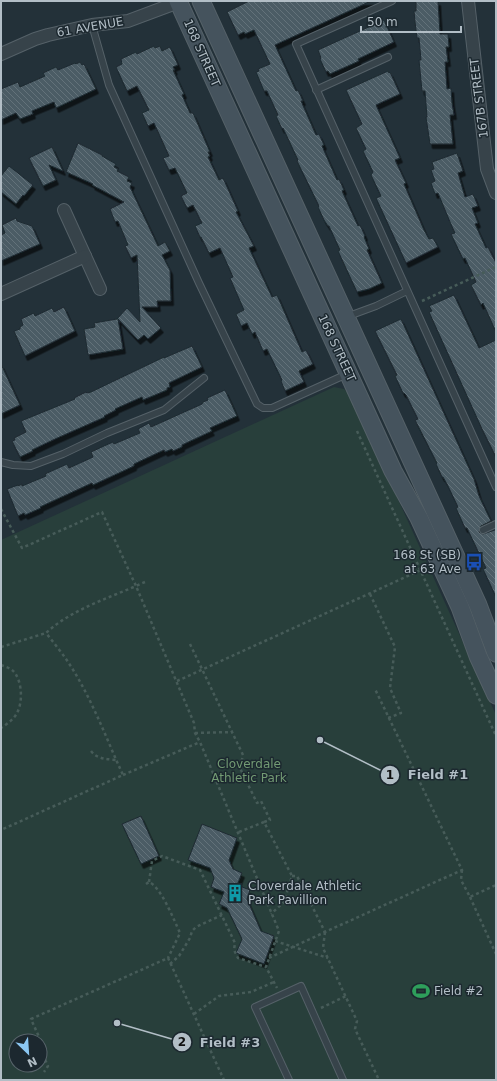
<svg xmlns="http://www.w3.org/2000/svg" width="497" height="1081" font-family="'DejaVu Sans',sans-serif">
<defs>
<pattern id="building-back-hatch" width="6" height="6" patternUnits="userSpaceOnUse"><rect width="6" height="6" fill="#4c5c65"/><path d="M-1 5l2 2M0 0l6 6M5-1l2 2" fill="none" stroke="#63727a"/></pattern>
<filter id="shadow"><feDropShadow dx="2.5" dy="4.5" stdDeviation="0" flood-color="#0009"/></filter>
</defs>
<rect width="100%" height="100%" fill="#233139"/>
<path fill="#283f3b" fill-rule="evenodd" d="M334,387L344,389L351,396L496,715V1080H1V540ZM16,1041H40V1065H16Z"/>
<g fill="url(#building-back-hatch)" stroke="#1e2a31" filter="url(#shadow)">
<path d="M249,1H371L275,45L296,91L298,90L303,101H301L316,135L319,134L324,145L322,146L337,180L339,179L344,190L342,191L358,226L360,225L365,236L364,237L369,249L367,250L382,283L369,289L357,292L338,251L340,250L329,226H328L324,220L318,207L319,206L297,161L298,160L283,128L282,129L276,116L278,115L267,91H264L259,79L256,72L259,71L258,69L270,64L254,30L245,34L244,32L238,35L227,12Z"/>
<path d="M416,1H438L440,34H448L449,47H446L448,62H445L447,89L451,88L452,103L454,115H450L453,144H430L426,117H427L425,91H422L419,60H421L419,38H417L415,22L414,11H416Z"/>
<path d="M384,20L394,42L358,59L359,61L330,74L328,71L326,72L320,59L321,58L318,50Z"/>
<path d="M154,46L155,48L160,46L162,51L170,47L178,65L173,67L175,70H173L184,94L182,95L190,113H193L210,152H208L210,156L208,157L219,180L223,178L238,211L236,212L254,246L249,248L272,297L277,295L302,352L306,350L313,364L299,371L304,382L285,391L281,381L282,380L267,349L263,351L255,332L252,334L247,323L241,326L236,314L244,310L230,278L233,277L220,248L209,253L201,237H200L195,226L202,223L193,205L187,208L181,196L187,193L175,168L169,170L163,158L169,156L154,123L148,126L142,113L149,110L137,86L127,91L116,67L122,64L121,59L136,52L137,54Z"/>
<path d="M80,62L82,65L84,64L96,89L56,108L54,102L32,111L33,114L20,119L16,113L1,120V89L18,82L20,87L45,76L43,73L56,67L58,70L75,63L76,64Z"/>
<path d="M388,71L389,73L390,72L400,94L376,105L400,158L395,160L406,183L404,184L424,230L429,239L433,238L438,247L406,263L376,198L381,196L371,175L373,172L363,151L366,149L356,128L362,124L346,90Z"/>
<path d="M78,143L102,155V156L116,164L114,167L118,169L117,171L129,177L127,181L132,183L130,187L158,246L165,242L170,251L162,255L170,270L171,301H157L158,307H142L161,328L148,339L144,335L138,340L118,319L123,349L88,355L84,329L95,327L94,323L117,319L127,308L140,322L137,255L131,258L125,246L128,245L118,221L115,222L110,209L124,202L92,185L93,184L66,172Z"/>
<path d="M52,147L63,171L49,165L56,180L43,186L29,158Z"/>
<path d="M457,153L463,171L458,173L465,197L473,194L478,206L472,208L478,223L475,224L486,248L488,247L496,263V332L483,303L481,305L471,285L476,282L465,258L463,259L451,234L455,233L450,222L438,193L435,194L431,183L435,181L431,170L434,169L432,162Z"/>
<path d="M9,166L33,185L24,196L23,195L16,204L1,192V176Z"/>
<path d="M16,218L17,221L32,226L40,244L1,261V235L5,233L2,225Z"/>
<path d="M454,295L479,348L496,340V457L482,429L429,312L432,311L429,306Z"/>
<path d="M64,307L75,331L25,356L14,331L20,329V327L23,325L21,319L34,313L35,316L52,308L54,312Z"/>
<path d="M401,319L474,479L479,496L491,521L481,526L479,532L483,534L495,530L496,533V597L483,569L486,568L467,528H465L456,508L458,507L447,484L443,477H442L436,464L437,463L415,420L418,419L406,395L404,393H403L395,376L397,375L375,331Z"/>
<path d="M192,346L202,367L169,383L170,387L167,388V390L143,400L142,397L115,409L116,410L104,416L105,417L55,439L32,450L33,451L20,457L12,441L15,440L14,438L26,432L21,421L75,399L74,398L86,392L87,393L91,392L164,357V358Z"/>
<path d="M1,364L20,405L1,414Z"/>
<path d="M225,390L237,416L210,428L212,431L182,445V447L173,451L172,449L165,452L164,450L134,464V466L93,485L92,483L40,507L41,508L25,515L24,513L18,516L7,489L18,485V486L22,484V486L46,476L45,474L67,464L69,468L93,457L91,452L104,446L113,442L114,444L140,433L138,429L149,423L151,427L202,404L203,402L208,400L207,398Z"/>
<path d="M141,816L159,856L141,864L122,824Z"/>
<path d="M202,824L237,838L229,860L233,869L242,873L237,885L250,890L247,899L261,931L274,936L264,964L236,953L242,939L227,908L219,904L224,892L211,887L214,878L210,868L188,860Z"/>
</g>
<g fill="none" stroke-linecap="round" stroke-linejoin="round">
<g stroke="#556168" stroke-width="8">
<g id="lane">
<path d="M392,1L296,44L496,487"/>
<path d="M92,25L109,85L199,283L257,404L263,408H272L347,374"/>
<path d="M316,90L388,57"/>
<path d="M346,317L376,306L407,291"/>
<path d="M1,462L13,465L31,466L63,454L107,433L164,410L204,378"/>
<path d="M483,530L496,524"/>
<path d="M289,1080L255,1007L301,986L343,1080"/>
</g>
</g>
<g stroke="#556168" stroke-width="14">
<g id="street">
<path d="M468,1L487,169L496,193"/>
<path d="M1,54L35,39L48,35L92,25L128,21L179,2"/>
<path d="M64,210L100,289"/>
<path d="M1,294L85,256"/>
</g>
</g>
<g stroke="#556168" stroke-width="19">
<g id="secondary">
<path d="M178,1L393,471L419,518L460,607L478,656L496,695"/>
<path d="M201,1L478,605L496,653"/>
</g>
</g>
<g stroke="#475c59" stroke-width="2.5" stroke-dasharray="3 3" stroke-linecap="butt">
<path d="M422,301L496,267"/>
<path d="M357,431L496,736"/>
<path d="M1,509L22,548L102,512L136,586C106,599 71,610 46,633C54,643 63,654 70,665C92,699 106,738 123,775L1,830"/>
<path d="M145,582L136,586L194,723L195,733L200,742L279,931L266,967L277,988"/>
<path d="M370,594L395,647L390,688L401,713L388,718"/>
<path d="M190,644L243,755L240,768L257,803L261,801L270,820L264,822L292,876L284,902L271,914"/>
<path d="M1,647L46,633"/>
<path d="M1,665C6,667 11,668 15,673C22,683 23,702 17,713C14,719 7,724 1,728"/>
<path d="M177,681L421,570"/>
<path d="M195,733L233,732"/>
<path d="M91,751C97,759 106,759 116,760"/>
<path d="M123,775L200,742"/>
<path d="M239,832L264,822"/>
<path d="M462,870L461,880L470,897L496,885"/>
<path d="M292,876H297L325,932L462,870L375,689"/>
<path d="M149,882L152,861L162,856L200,870L235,943L234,950L238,958L266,967"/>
<path d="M146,884L149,882C161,887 174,920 180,933L168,958"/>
<path d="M470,897L496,954"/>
<path d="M325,932L323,948L357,1021L355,1029L379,1080"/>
<path d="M275,941L328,958"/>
<path d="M269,958L325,932"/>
<path d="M170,964L179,956L190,938L192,931L196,927L222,915"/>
<path d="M321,1008L346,996"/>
<path d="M194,1014L219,996L251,992L274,982"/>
<path d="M37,1041L39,1037L31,1019L168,958L224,1080"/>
<path d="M40,1049L48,1066L44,1072"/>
</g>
<use href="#lane" stroke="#37434a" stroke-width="6"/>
<use href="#street" stroke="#37434a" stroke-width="12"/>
<use href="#secondary" stroke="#45535d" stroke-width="17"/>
</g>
<defs>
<g id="bus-bare" transform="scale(1.38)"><path d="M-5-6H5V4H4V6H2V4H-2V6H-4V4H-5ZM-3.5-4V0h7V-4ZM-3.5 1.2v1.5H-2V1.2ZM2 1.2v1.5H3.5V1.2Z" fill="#1a4fb4" stroke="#1c282f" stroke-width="2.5" paint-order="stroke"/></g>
<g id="building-bare" transform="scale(1.38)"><path d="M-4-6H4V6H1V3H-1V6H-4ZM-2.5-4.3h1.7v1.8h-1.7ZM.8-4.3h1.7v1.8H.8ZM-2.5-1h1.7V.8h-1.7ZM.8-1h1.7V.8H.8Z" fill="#0f9aa8" stroke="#1c282f" stroke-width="2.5" paint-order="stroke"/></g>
<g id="stadium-bare" transform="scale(1.38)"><path d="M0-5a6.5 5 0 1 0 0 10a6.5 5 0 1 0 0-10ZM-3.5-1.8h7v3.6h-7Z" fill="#2e9e5b" stroke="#1c282f" stroke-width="2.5" paint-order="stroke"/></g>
</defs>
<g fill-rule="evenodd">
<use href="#bus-bare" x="474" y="562"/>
<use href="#building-bare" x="235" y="893"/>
<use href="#stadium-bare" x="421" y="991"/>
</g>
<g text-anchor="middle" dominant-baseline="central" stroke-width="3" stroke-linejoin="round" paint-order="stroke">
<g font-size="12" fill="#b2bec6" stroke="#1c282f">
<text transform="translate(90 27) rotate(-10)">61 AVENUE</text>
<text transform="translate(202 53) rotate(66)">168 STREET</text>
<text transform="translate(479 98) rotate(-97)">167B STREET</text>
<text transform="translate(337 348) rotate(65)">168 STREET</text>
</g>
<g font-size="12" fill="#b2bec6" stroke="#1c282f" text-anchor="start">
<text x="461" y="555" text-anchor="end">168 St (SB)<tspan x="461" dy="14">at 63 Ave</tspan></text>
<text x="248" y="886">Cloverdale Athletic<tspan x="248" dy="14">Park Pavillion</tspan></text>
<text x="434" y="991">Field #2</text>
</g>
<g font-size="12" fill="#729a73" stroke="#1c282f">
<text x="249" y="764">Cloverdale<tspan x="249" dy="14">Athletic Park</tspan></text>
</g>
</g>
<path fill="none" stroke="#b2bec6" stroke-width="1.5" d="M320 740L390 775M117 1023L182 1042"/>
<g fill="#b2bec6" stroke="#1c282f" stroke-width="1.5">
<circle cx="320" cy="740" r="4"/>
<circle cx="117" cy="1023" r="4"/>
<circle cx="390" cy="775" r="10"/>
<circle cx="182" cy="1042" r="10"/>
</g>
<g font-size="12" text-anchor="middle" font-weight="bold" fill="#111">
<text x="390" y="779">1</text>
<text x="182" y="1046">2</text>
</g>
<g font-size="13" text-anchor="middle" font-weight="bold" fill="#b2bec6" stroke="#1c282f" stroke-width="3" stroke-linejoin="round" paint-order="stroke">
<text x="438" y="779">Field #1</text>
<text x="230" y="1047">Field #3</text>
</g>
<rect width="497" height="1081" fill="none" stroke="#b2bec6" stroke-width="4"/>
<g transform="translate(28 1053) rotate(155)"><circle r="19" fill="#1c282f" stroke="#58646b"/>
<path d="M0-3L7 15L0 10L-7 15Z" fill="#8bc7f2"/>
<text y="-6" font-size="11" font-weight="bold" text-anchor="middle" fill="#b2bec6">N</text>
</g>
<path d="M361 26v6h100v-6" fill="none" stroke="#b2bec6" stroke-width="2"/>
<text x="367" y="26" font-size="12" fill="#b2bec6" stroke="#1c282f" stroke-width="3" paint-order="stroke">50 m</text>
</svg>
